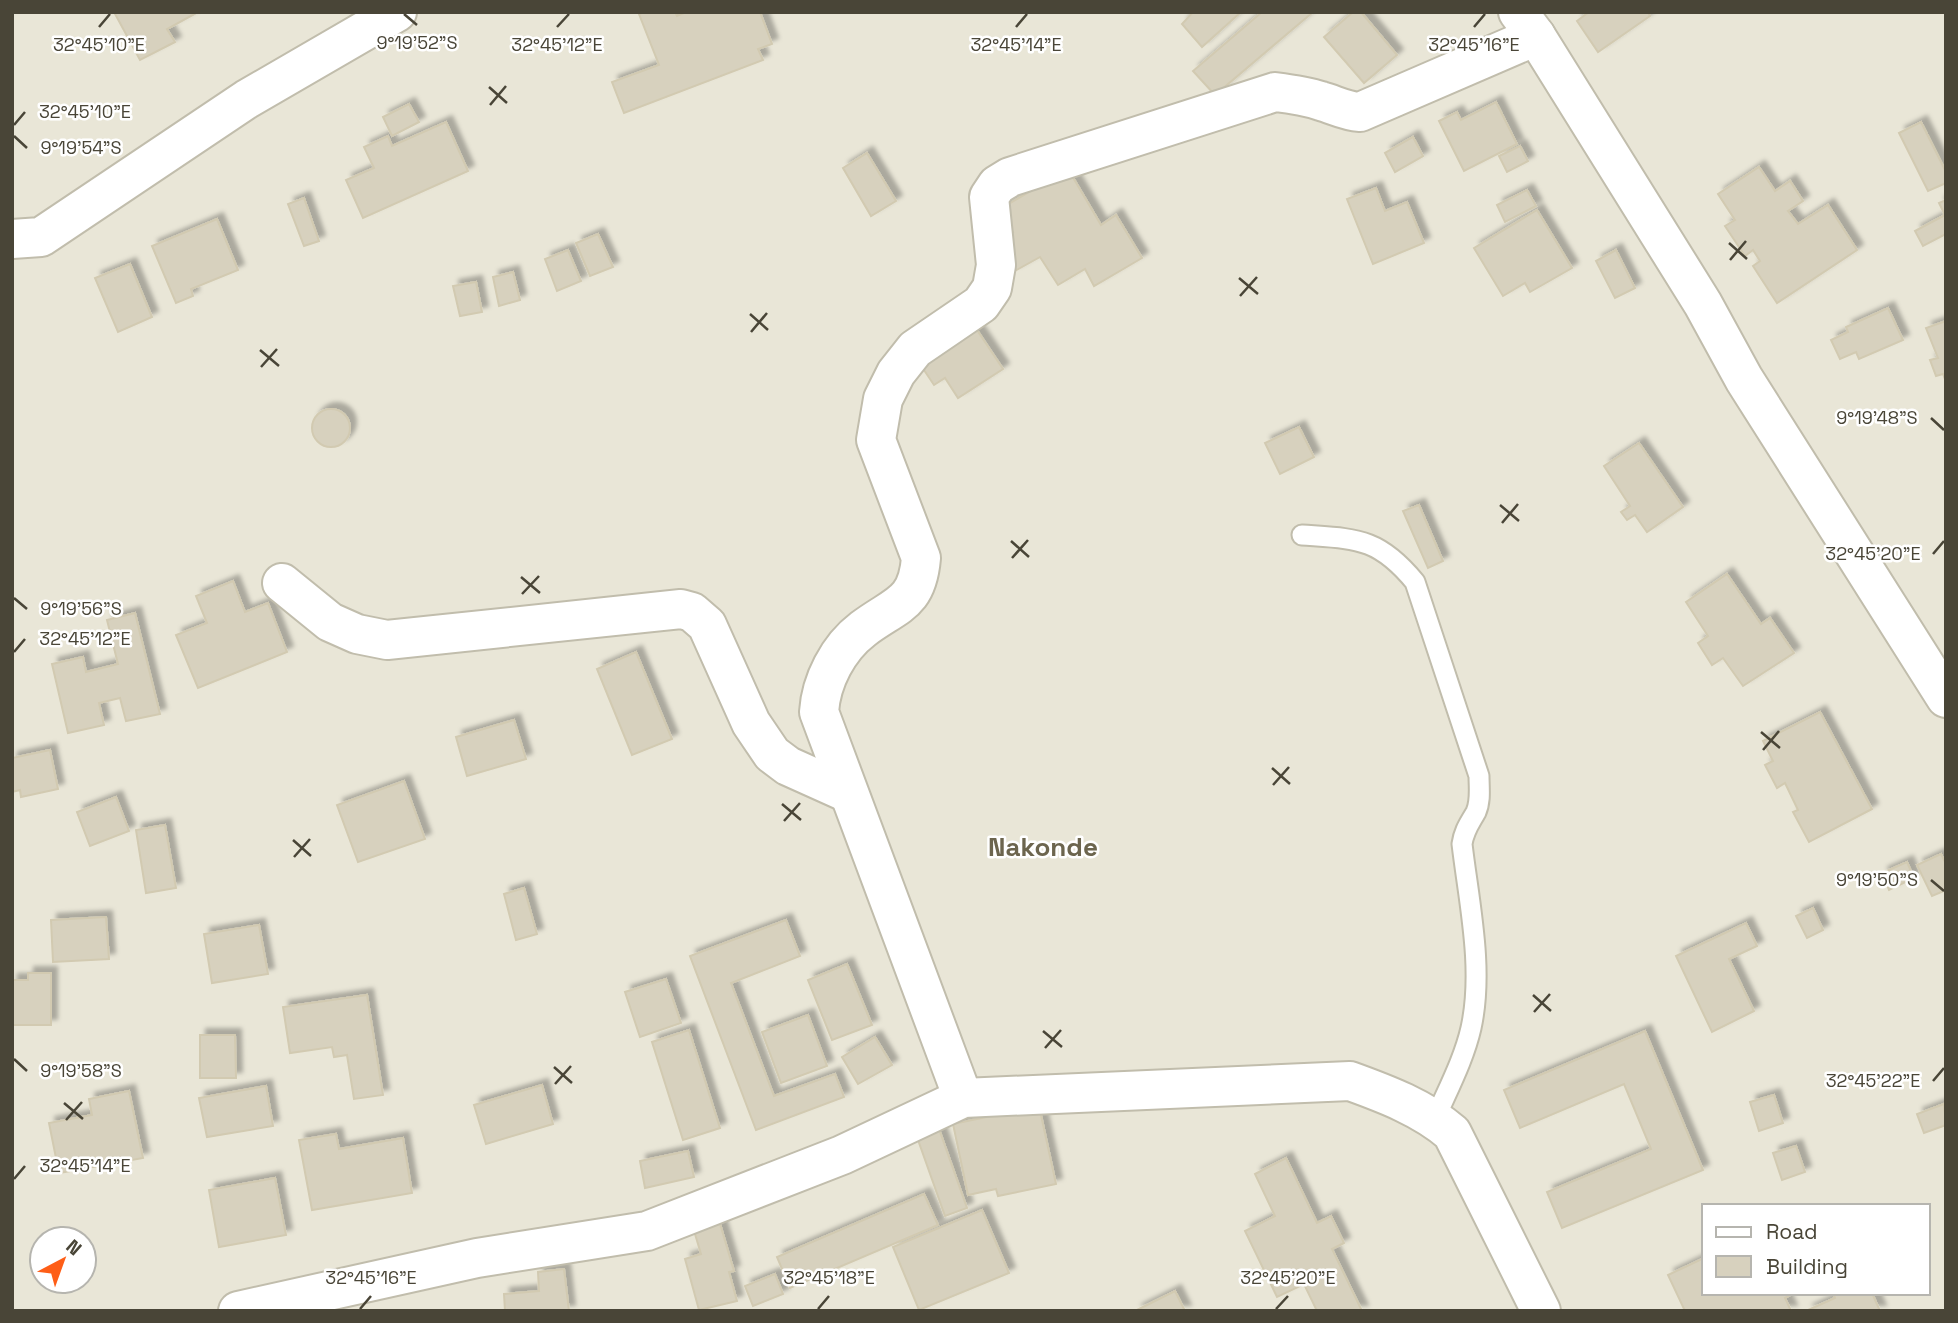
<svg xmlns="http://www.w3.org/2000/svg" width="1958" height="1323" font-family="'Space Grotesk',sans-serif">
<defs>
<filter id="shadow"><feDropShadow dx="6" dy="-6" stdDeviation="2" flood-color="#0004"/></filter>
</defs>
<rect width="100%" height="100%" fill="#f5f3e9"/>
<path fill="#e9e6d7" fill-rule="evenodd" d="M12,12H1946V1311H12ZM1704,1206H1928V1293H1704ZM42,1239H84V1281H42Z"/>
<g fill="#d7d1be" stroke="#d2cab1" stroke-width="2" filter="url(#shadow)">
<path d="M114,12H198L167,29L175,42L140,60Z"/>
<path d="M644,12H675L677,16L686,12H760L772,44L758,49L763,60L624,113L612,82L659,65L639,14Z"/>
<path d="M1193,12H1241L1202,47L1182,24Z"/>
<path d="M1262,12H1313L1215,95L1193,71Z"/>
<path d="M1353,12H1361L1397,55L1364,83L1324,37Z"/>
<path d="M1589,12H1648L1650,16L1598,52L1577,21Z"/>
<path d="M1496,102L1517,144L1464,171L1439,121L1457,112L1461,120Z"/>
<path d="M409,104L419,122L392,136L383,117Z"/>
<path d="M446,122L468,171L363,218L346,180L374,168L364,147L388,136L392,146Z"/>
<path d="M1921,122L1946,172V183L1928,191L1899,133Z"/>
<path d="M1413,137L1423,156L1395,172L1385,153Z"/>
<path d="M1520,146L1528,161L1507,172L1499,156Z"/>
<path d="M867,153L896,201L871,216L843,168Z"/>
<path d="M1759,167L1775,191L1790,181L1803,201L1788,211L1798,224L1828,205L1857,250L1777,303L1753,266L1760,261L1753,250L1745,256L1725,226L1735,220L1718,194Z"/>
<path d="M1068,169L1101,225L1116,215L1142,258L1094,286L1085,269L1058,285L1040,257L1013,272L995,242L1013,232L1000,209Z"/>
<path d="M1376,188L1385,211L1407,202L1424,243L1373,264L1347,199Z"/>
<path d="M1527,190L1536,206L1505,222L1497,205Z"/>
<path d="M304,198L319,241L304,246L288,204Z"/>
<path d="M1946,200V234L1923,246L1915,231L1945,215L1939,203Z"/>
<path d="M1537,210L1572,268L1530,292L1525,283L1503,296L1474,248Z"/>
<path d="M217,219L238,270L191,289L193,296L176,303L152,246Z"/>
<path d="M598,234L613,267L590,276L576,243Z"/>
<path d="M568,250L581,281L557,291L545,259Z"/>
<path d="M1616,250L1635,288L1615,298L1596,261Z"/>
<path d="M130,264L152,317L118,332L95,278Z"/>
<path d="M513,272L520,300L499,306L493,277Z"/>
<path d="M476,282L482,312L460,316L453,286Z"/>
<path d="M1888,308L1903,340L1859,359L1856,352L1840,359L1831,340L1848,332L1846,327Z"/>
<path d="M969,318L1003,369L958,398L945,378L934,385L922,367L933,360L924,346Z"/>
<path d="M1946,321V382L1943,374L1936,376L1930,360L1938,358L1926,328Z"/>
<circle cx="331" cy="428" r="19"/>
<path d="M1299,427L1314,457L1280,474L1265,443Z"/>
<path d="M1639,443L1683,507L1647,532L1635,515L1627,520L1621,512L1630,506L1604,466Z"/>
<path d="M1419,505L1443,561L1428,568L1403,511Z"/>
<path d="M1727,574L1761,624L1770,618L1794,653L1743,686L1723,658L1712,665L1698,643L1708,636L1686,602Z"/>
<path d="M233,581L245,612L268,603L287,652L198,688L176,635L207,623L196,596Z"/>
<path d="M135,613L160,714L126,721L120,698L99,703L104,725L68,733L52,664L83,657L86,672L118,664L107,620Z"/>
<path d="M636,652L672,739L632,755L597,669Z"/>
<path d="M1820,712L1872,809L1809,842L1793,812L1798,810L1785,783L1777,788L1765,765L1773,761L1763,741Z"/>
<path d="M514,720L526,759L467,776L456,737Z"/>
<path d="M50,750L58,789L21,797L20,790L12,792V758Z"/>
<path d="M404,781L425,839L358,862L337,805Z"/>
<path d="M116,797L129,831L90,846L77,812Z"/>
<path d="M165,825L176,888L146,893L136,830Z"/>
<path d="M1941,854L1946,864V890L1932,896L1917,865Z"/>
<path d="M1907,862L1914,878L1889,890L1882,873Z"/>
<path d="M524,888L537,934L516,940L504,894Z"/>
<path d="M1813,908L1823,930L1807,938L1796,916Z"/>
<path d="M106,917L109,959L53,962L51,920Z"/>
<path d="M786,920L800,956L731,983L774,1096L835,1074L844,1097L756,1130L690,956Z"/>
<path d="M1746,923L1757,946L1729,959L1754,1011L1712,1032L1676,956Z"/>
<path d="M259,925L268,974L212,983L204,934Z"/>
<path d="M847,964L872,1025L832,1040L808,980Z"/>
<path d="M28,973H51V1025H12V980H28Z"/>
<path d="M666,979L681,1023L640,1037L625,992Z"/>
<path d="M367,995L383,1095L354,1099L347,1055L334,1057L332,1047L290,1053L283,1007Z"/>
<path d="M808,1015L827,1066L781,1083L762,1032Z"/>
<path d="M689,1030L720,1128L683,1140L652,1042Z"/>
<path d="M1645,1031L1703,1170L1562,1228L1547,1192L1651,1149L1624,1084L1520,1128L1504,1090Z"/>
<path d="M200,1035H235L236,1078H200Z"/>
<path d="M875,1037L892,1065L858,1084L842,1057Z"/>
<path d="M542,1085L553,1124L486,1144L474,1105Z"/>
<path d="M266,1086L273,1126L207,1137L199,1098Z"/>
<path d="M129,1091L143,1158L59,1173L49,1123L92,1115L89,1099Z"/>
<path d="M1774,1095L1783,1123L1759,1131L1750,1102Z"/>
<path d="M1944,1104L1946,1125L1924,1133L1917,1114Z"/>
<path d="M1039,1106L1056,1184L998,1196L996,1189L968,1195L953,1124Z"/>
<path d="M939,1129L967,1208L945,1216L917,1137Z"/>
<path d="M336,1134L339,1149L403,1138L412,1193L312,1210L299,1140Z"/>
<path d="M1796,1146L1805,1172L1782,1180L1773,1153Z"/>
<path d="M688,1151L694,1177L645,1188L640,1161Z"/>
<path d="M1286,1158L1317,1223L1331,1216L1344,1243L1332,1249L1362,1311H1317L1304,1284L1277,1297L1245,1231L1275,1216L1255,1174Z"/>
<path d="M275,1178L286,1235L219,1247L209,1190Z"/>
<path d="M924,1194L938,1225L790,1288L777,1257Z"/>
<path d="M982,1210L1009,1273L919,1310L893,1247Z"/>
<path d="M718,1217L734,1271L729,1272L737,1301L699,1310L685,1259L701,1254L692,1224Z"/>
<path d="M1704,1258V1293H1794L1785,1298L1791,1311H1685L1668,1275Z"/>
<path d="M564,1269L569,1311H505L504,1294L539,1291L538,1272Z"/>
<path d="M775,1274L783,1294L753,1306L745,1286Z"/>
<path d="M1175,1291L1185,1311H1135Z"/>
<path d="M1833,1293H1872L1880,1311H1806L1835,1298Z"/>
</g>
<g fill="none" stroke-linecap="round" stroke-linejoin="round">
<g stroke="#c1bdac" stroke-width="23">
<path id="service" d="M1302,535C1356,539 1378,537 1415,582L1479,776C1479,788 1481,801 1476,812C1470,823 1464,830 1462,844C1469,903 1484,969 1471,1028C1464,1059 1448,1089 1435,1119"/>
</g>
<g stroke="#c1bdac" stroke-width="42">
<g id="minor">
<path d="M1518,12L1536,36L1703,304L1744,379L1946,698"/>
<path d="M12,239L41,237L247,99L397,12"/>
<path d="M282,583L330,622L357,634L387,640L681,609L692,612L707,625L751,723L772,754L788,766L848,793"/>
<path d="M963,1098L819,712C821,681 838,648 863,629C896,604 917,605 921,558L876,440L883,399L896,373L915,349L981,304L992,288L996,265L989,197L997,185L1010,177L1275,92C1291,94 1306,96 1321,101C1335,105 1345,111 1360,112L1536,36"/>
<path d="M238,1311L477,1258L647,1231L842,1155L963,1098L1350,1081C1386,1094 1423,1108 1452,1133L1541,1311"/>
</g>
</g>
<use href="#service" stroke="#fff" stroke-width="19"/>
<use href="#minor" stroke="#fff" stroke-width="38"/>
</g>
<path fill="none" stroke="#494537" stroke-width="2.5" d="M404,14L417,25M99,27L110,14M557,27L569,14M1016,27L1027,14M1474,27L1485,14M489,87L507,103M490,105L506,86M14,125L25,112M14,136L27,148M1729,243L1747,259M1730,260L1746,241M1239,278L1258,294M1240,296L1257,277M750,314L768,330M751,332L767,313M260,350L279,366M261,367L277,349M1931,418L1944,430M1500,505L1519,521M1502,523L1518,504M1011,541L1029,557M1933,554L1944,541M1012,558L1028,540M521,577L540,593M522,594L539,576M14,598L27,609M14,652L25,639M1761,732L1780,748M1763,750L1779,731M1272,768L1290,784M1273,785L1289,767M782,804L801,820M784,821L800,803M293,840L311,856M294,857L310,839M1931,880L1944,891M1533,995L1551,1011M1534,1012L1550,994M1043,1031L1062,1047M1045,1048L1061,1030M14,1059L27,1071M554,1067L572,1083M1933,1081L1944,1068M555,1084L571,1066M64,1103L83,1119M66,1120L82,1102M14,1179L25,1166M360,1309L371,1296M818,1309L829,1296M1276,1309L1288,1296"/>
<g text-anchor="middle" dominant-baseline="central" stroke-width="5" stroke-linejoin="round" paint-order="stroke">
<g font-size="26" font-weight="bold" fill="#6c654e" stroke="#fff">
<text x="1043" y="847">Nakonde</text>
</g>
</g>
<g font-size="18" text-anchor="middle" fill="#494537" stroke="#fff" stroke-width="5" stroke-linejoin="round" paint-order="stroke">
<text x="417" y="49">9°19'52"S</text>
<text x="99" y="51">32°45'10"E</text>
<text x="1016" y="51">32°45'14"E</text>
<text x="1474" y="51">32°45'16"E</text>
<text x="557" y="51">32°45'12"E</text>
<text x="85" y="118">32°45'10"E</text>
<text x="81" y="154">9°19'54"S</text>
<text x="1877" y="424">9°19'48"S</text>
<text x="1873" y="560">32°45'20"E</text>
<text x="81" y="615">9°19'56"S</text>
<text x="85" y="645">32°45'12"E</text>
<text x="1877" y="886">9°19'50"S</text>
<text x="81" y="1077">9°19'58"S</text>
<text x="1873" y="1087">32°45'22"E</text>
<text x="85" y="1172">32°45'14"E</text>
<text x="371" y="1284">32°45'16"E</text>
<text x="829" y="1284">32°45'18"E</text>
<text x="1288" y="1284">32°45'20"E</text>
</g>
<rect width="1958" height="1323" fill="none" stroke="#494537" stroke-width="28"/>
<rect x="1702" y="1204" width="228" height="91" fill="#ffffff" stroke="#b6b5af" stroke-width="2"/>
<rect x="1716" y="1227" width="35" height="10" fill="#ffffff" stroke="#b6b5af" stroke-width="2"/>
<text x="1766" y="1239" font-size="21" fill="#494537">Road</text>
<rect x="1716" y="1256" width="35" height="21" fill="#d7d1be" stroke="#b6b5af" stroke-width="2"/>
<text x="1766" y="1274" font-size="21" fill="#494537">Building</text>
<g transform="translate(63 1260) rotate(41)"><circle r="33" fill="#ffffff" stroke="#b6b5af" stroke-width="2"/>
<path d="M0-5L12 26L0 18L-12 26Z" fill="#fe5e17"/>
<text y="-10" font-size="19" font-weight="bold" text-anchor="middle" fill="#494537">N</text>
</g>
</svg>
